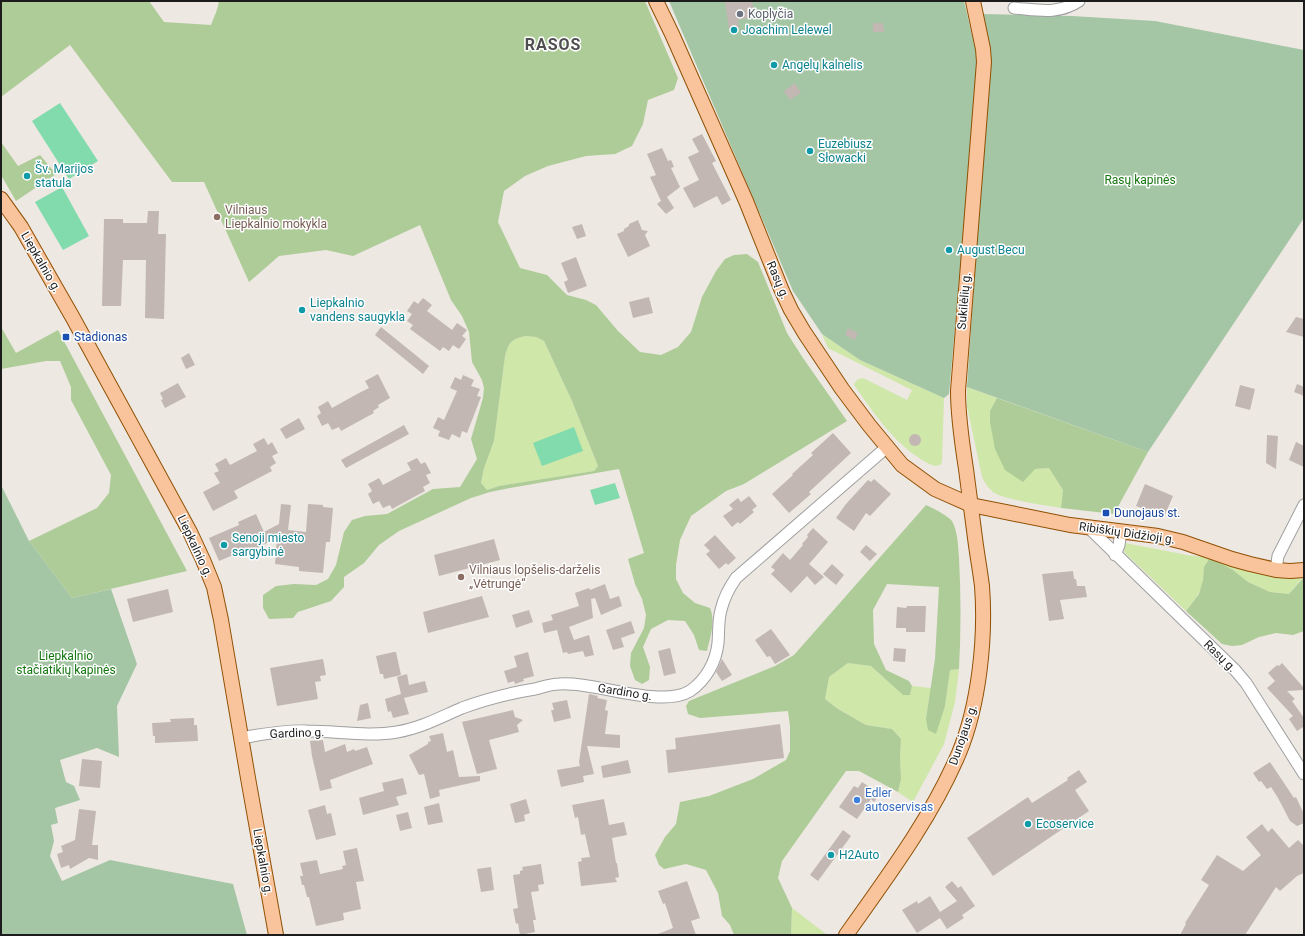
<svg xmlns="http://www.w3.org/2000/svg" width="1305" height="936" font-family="Roboto,sans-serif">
<rect width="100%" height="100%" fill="#ede8e2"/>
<g fill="#cfe7a9">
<path d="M822,334L860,360L944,398L942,462L940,465L934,466C899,451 876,416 854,385C856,380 858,379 863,378L907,400L912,390L828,348Z"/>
<path d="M526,336L536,337L544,341L572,401L598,466L594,471L499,486L487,490L481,484L484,468L494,441L505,356C509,342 511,339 526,336Z"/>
<path d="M967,387L997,398L990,411L1035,469L1049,468L1063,490L1061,508C1046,505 1004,500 993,492C988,488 985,483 982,477L967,406Z"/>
<path d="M1125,543L1187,555L1210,558L1269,575L1303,577L1289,594L1270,592L1248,582L1233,570L1204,567C1203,590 1200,593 1186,611L1125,553L1124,550Z"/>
<path d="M848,663L871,666L903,695L910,694L912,686L931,688L926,719L945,706L950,670L959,669L955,702L944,744L913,802L898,792L901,779L900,758L901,739L892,729L866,725L838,709L825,699L829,677Z"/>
<path d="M792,908L826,934L825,935H791Z"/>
</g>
<g fill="#aecc98" fill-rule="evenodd">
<path d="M1,1H149L164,22L211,25C214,17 218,9 219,1H645L678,78L674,90L648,100L643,124L632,146L615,154L586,156L548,166L525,176L504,191L498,222L520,268L547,275L567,295L586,300L596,305L618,331L640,352L661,355L678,347L691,332L702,297L716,271L725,259L734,255L747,254L758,262L787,333L803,358L847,421L744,484L726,491L691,516L680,540L676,565V579L683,593L695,603L710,608C716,622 710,637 707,651L699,650L694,635L685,621L668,620L651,629L643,647L650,667L649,680L642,684L635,680L630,666L631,653L644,628L646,615L642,599L635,584L628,559L644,553L619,469L510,488L490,492L471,498L399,531L379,545L364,563L344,577V587L331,601L298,612L293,618L269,619L263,608V595L276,586L294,584L316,585L328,579L336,565L344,532L352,520L365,516L387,514L433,489L460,487L477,459L471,439L483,398L484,388L482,380L472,362L469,332L462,316L451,300L420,225L353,256L326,250L279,256L249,282L204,182H172L70,45L1,97ZM526,336L536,337L544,341L572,401L598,466L594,471L499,486L487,490L481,483L484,468L494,441L505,356C509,342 511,339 526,336Z"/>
<path d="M1,142L18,166L40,155L56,174L16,201L1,175Z"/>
<path d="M1,327L16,353L58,330L187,571L72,598L29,541L97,508L109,493L111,475L71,400V387L60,361H46L1,369Z"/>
<path d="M997,398L1148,452L1114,514L1061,508L1063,490L1049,468L1035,469L1023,482L1005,470L995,449L990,422V411Z"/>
<path d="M926,505C933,508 948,516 952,521C958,532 958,546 959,558C961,595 961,632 959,669L950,670L945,706L936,734L928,730L926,719L935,659L939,587L887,584L873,610L874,644L886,670L909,681L912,686L910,695H903L871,666L848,663L829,677L825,699L838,709L866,725L892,729L901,739L900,758L901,779L898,792L859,771H846L782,861L778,878L792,908L791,935H734L730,925L722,916L718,893L706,870L686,864L664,869L659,865L655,855L665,837L676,824L680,802L709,796L753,779L786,760L790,751V726L788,711L700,718L688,714L686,706L689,701L775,666L794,655Z"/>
<path d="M1210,558L1233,570L1248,582L1270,592L1289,594L1304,577V631L1293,635L1276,633L1259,637L1242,645L1232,646L1222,644L1186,611L1199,594L1203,580L1204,567Z"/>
</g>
<g fill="#a4c6a5">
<path d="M669,1H964L975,48L978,66L949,394L944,398L860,360L822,334L793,291Z"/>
<path d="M982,14L1072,16L1155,21L1304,50V218L1148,452L967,387L986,108L991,61L987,32Z"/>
<path d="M1,485L29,541L72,598L111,589L137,664L117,706L119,757L97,748L60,760L66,782L74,786L80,800L55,808L58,823L51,825L54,841L50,856L62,881L110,860L233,884L247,935H1Z"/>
</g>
<g fill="#82dbad">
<path d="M60,103L98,161L69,179L32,121Z"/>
<path d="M62,187L89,236L63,250L35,202Z"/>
<path d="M574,427L583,451L542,466L533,443Z"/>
<path d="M615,483L620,498L595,505L590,490Z"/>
</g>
<g fill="#c2b7b2">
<path d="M734,1H752L755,17L738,20L739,28L729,29L725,2Z"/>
<path d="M873,23H883L884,32H873Z"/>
<path d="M795,83L801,93L790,100L784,91Z"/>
<path d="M702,134L716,161L712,163L731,200L722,205L717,196L694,208L683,188L699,180L688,157L699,152L692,139Z"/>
<path d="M662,148L668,161L671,160L674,167L671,168L680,187L667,197L674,208L666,214L657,204L662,200L661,201L650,177L656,175L647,154Z"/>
<path d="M148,211H159L158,234H166L164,319L145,318L146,260H123L121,306H102L104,219H123V223H147Z"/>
<path d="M638,220L642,230L648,231L645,235L650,246L628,257L617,234L624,231V229L629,226V224Z"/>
<path d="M582,224L586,236L577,239L572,227Z"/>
<path d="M576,257L587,286L568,293L564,282L568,280L561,263Z"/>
<path d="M649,297L653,313L633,318L629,302Z"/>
<path d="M423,298L432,305L427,311L452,330L457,323L467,330L462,336L466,339L459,349L453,345L449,351L443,347L440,351L410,329L413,325L407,321L412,314L407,311L414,301L418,304Z"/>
<path d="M1296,317L1304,319V337L1286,332Z"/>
<path d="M381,327L429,366L423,374L375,335Z"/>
<path d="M848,328L858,333L855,340L845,335Z"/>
<path d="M189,353L195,365L186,369L181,358Z"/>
<path d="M378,374L390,398L378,405L379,407L373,411L374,413L341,431L339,427L332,430L328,423L322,426L317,416L321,413L318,407L328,401L332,408L359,393L369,388L365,381Z"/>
<path d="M463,375L474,380L471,386L480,389L477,396L481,397L467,433L462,431L460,438L452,434L449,440L438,436L440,431L433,428L438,417L444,420L457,391L450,388L455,377L461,380Z"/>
<path d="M178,383L186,397L165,408L161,400L163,399L160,393Z"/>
<path d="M1297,384L1304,387V396L1294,392Z"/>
<path d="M1240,385L1255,389L1250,410L1235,406Z"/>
<path d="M299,418L305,429L286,439L280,429Z"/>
<path d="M404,425L409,434L346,468L341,460Z"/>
<path d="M833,433L851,453L809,492L811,494L789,513L772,494L793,475L792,474L813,455L811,453Z"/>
<circle cx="915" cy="440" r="6"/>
<path d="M1267,435L1278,436L1276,469L1266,463Z"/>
<path d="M264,438L268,445L272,442L278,453L272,456L276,463L270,467L272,471L234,491L238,498L213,511L203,492L220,483L214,473L219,471L215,464L226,458L230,465L257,451L253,444Z"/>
<path d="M1296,442L1304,446V467L1289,460Z"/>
<path d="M417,458L421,464L425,462L431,473L426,475L430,483L423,487L425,491L392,509L390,505L383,508L379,501L373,504L368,494L372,491L368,484L379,478L383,485L411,470L407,463Z"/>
<path d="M874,479L891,494L870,516L866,513L854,531L836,518L846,504L868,480L871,482Z"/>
<path d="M1145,484L1173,496L1164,517L1136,506Z"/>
<path d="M749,496L757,506L752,510L754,512L740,524L738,522L732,527L723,516L733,509L729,505L738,498L741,502Z"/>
<path d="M281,504L291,505L288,530L306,532L308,504L323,505V507L333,508L330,542H326L323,573L299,571V567L275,564L277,538L253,550L252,547L219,561L209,538L239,525L238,522L256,514L264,532L279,524Z"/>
<path d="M813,528L828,542L809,564L824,577L815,585L807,576L791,593L771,574L775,570L771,567L783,553L790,560L803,545L802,544L808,537L807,535Z"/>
<path d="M715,535L736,558L728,565L726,563L719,569L706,554L710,551L704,545Z"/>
<path d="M494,539L500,560L439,576L434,555Z"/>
<path d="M866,545L877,554L870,561L860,552Z"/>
<path d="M832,564L844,575L836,585L823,574Z"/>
<path d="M1073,571L1074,579H1076L1077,586H1085L1087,597L1060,600L1064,619L1049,621L1042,574Z"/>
<path d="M605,584L610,599L619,596L622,606L601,615L595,598L591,599L593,618L569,627L574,640L589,635L594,655L585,657L583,651L568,654L567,652L563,653L557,630L544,633L542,623L553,620L551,615L579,606L575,593L589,588L590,590Z"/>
<path d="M168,589L173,612L133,622L127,599Z"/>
<path d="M482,596L489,617L428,633L423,612Z"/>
<path d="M907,606H926L925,632H906V628H896L897,607L906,608Z"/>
<path d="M529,610L533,622L516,628L512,615Z"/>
<path d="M631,621L635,633L621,638L624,647L613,650L606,630Z"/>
<path d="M771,629L790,655L775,664L770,656L767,657L755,640Z"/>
<path d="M670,648L676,673L664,676L658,651Z"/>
<path d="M894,648L906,649L905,662L893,661Z"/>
<path d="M394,652H396L401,675L384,679L383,674H380L376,656Z"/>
<path d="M528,652L534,676L523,679L524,681L515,684L514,681L508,683L504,671L517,667L514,656Z"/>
<path d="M323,659L326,675L320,676L321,681L315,682L318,699L277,706L270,668Z"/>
<path d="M722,659L732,675L722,681L716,672Z"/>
<path d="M1282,663L1304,688V690L1287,691L1295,699L1292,701L1304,718V729L1303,727L1297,731L1289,719L1293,716L1267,688L1275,681L1268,673L1277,665L1279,666Z"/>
<path d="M407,674L409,685L425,681L428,692L404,698L409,714L393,718L391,711L388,712L385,699L401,694L397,677Z"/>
<path d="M589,694L598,696L597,698L607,700L605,710L608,711L605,734L620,735V748L587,746L594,774L583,776L584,782L561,787L557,770L580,766L579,762Z"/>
<path d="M567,700L571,718L554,722L551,710H554L552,703Z"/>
<path d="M368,703L371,718L357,721L360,705Z"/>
<path d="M513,710L515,717L523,720L517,725L519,732L489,740L497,769L477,774L462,722Z"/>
<path d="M194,718V725H197L198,741L155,743V736H153L152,723L171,722L170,719Z"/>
<path d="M780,724L784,758L668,773L666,750L676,749L675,738Z"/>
<path d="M443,733L447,752L453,750L459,777L480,776V781L439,790L440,796L430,799L424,774L419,775L409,755L428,744V742L431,741L429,736Z"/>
<path d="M323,740L325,752L345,744L347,752L354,749L355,751L367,747L373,764L330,780L332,788L320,791L312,756L310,741Z"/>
<path d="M82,759L102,761L100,788L79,786Z"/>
<path d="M628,760L631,773L603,778L601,766Z"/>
<path d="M1270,762L1294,798L1296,797L1304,814V823L1297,826L1290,821L1278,798L1271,787L1267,789L1261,781L1259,782L1253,773Z"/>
<path d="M1079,770L1087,782L1075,790L1089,811L993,876L967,838L1028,797L1032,803L1068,780L1067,778Z"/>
<path d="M403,778L407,794L396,797L399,805L363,815L359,798L384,791L382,783Z"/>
<path d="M862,782L880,794L874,802L871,799L857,819L839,807L854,786L858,788Z"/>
<path d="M526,799L530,813L524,815L525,821L515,823L510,804Z"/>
<path d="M604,799L609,825L624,822L627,835L612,838L616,863H617L619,877L615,878L617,882L581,886L578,862L582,861L581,858L590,857L585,834L581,835L578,817L575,818L572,805Z"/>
<path d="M439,803L443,822L428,825L424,807Z"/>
<path d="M325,805L327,814L331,813L336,835L316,840L308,810Z"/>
<path d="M79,809L96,811L92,845H98V860L89,858L70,869L69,865L61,868L57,854L63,852L61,846L75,840Z"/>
<path d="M408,812L412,828L400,831L396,815Z"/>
<path d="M1262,824L1268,832L1272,828L1289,848L1298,840L1304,846V873L1297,876L1280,891L1276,887L1245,935H1180L1186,924L1185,923L1209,885L1201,880L1217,855L1243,871L1261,855L1246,837Z"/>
<path d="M843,830L851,836L818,881L810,875Z"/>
<path d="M357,848L364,881L356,882L361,909L343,913L344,920L316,926L309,897H307L304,885H302L300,876H303L300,863L317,860L320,874L343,869L342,866L346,865L343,851Z"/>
<path d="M541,864L544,884L538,885L539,891L531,892L536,920H533L535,932L520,935L518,923L516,924L513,909L518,908L513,875L520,874V871L523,870L522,867Z"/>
<path d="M491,867L494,890L481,892L477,869Z"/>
<path d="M687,881L700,918L691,921L696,935H658V934L673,928L665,903L663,904L658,891Z"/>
<path d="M952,881L958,888L961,886L975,906L962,915L964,918L947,929L940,918L917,933L902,910L917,901L918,904L930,896L940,912L957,901L945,887Z"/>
</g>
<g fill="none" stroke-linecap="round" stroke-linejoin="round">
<g stroke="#a0a0a0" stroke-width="13">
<g id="minor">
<path d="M1014,8C1038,10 1058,15 1079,1"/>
<path d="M1088,527L1235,670L1246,683L1304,774"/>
<path d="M1115,555L1119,545L1121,531"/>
<path d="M1276,570L1278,556L1304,505"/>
<path d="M241,738C262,734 285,730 307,731C337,731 368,737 397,732C421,728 441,717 462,708C486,699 510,693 535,689C543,687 551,684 559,684C594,681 660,709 690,691C706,680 716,662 718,643C719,632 718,620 721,610C724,597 729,588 736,578L887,447"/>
</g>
</g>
<g stroke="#905004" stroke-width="16">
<g id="major">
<path d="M656,1L672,34L746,201L782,291L791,310L804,332L842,389L869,425L902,465L935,489L971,505L1070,525L1158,536L1183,542L1232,559L1250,564L1276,570L1290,571L1304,570"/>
<path d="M1,199L21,227L73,318L190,532L203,560L214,587L221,620L248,778L276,935"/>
<path d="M846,935C887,877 931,819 959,753C979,705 986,638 982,586C980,570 977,554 975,538C972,515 969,492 966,469C962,443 958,418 958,391L984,62L983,49L973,1"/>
</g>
</g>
<use href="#minor" stroke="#fff" stroke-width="11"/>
<use href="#major" stroke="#f9c49c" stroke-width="14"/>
</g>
<circle fill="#6b7280" stroke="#fff" stroke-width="1.5" cx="740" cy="14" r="4"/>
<g fill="#0f9aa8" stroke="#fff" stroke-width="1.5">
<circle cx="734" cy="30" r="4"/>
<circle cx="774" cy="65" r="4"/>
<circle cx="810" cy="151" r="4"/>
<circle cx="27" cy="176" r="4"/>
<circle cx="949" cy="250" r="4"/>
<circle cx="302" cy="310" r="4"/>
<circle cx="224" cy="545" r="4"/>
<circle cx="1028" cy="824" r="4"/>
<circle cx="831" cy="855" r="4"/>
</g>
<g fill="#8d6e63" stroke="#fff" stroke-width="1.5">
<circle cx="217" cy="217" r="4"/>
<circle cx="461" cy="577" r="4"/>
</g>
<g fill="#1a4fb4" stroke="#fff" stroke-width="1.5">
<rect x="62" y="333" width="8" height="8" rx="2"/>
<rect x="1102" y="509" width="8" height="8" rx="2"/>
</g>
<circle fill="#3f7fe0" stroke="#fff" stroke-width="1.5" cx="857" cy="800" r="4"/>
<g text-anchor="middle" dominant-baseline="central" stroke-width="3" stroke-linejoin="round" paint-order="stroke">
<g font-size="12" fill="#5b616d" stroke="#fff" text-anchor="start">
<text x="748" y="14">Koplyčia</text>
</g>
<g font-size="12" fill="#0d838f" stroke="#fff" text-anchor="start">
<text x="742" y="30">Joachim Lelewel</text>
<text x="782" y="65">Angelų kalnelis</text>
<text x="818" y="144">Euzebiusz<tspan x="818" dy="14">Słowacki</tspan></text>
<text x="35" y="169">Šv. Marijos<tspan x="35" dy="14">statula</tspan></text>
<text x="957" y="250">August Becu</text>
<text x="310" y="303">Liepkalnio<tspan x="310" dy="14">vandens saugykla</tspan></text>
<text x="232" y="538">Senoji miesto<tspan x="232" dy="14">sargybinė</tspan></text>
<text x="1036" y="824">Ecoservice</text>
<text x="839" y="855">H2Auto</text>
</g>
<g font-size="12" fill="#13760e" stroke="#fff">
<text x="1140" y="180">Rasų kapinės</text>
<text x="66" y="656">Liepkalnio<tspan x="66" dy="14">stačiatikių kapinės</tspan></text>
</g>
<g font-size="12" fill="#785e54" stroke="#fff" text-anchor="start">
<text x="225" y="210">Vilniaus<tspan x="225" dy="14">Liepkalnio mokykla</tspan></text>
<text x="469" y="570">Vilniaus lopšelis-darželis<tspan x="469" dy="14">„Vėtrungė“</tspan></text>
</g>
<g font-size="12" fill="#1c1c1c" stroke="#fff">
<text transform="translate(41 262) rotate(60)">Liepkalnio g.</text>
<text transform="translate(778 280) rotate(67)">Rasų g.</text>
<text transform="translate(964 301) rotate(-85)">Sukilėlių g.</text>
<text transform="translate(1127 533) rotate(8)">Ribiškių Didžioji g.</text>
<text transform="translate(195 546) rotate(65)">Liepkalnio g.</text>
<text transform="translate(1220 656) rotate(44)">Rasų g.</text>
<text transform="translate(625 692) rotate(9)">Gardino g.</text>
<text transform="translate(297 733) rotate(-2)">Gardino g.</text>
<text transform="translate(963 735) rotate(-71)">Dunojaus g.</text>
<text transform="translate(263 862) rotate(80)">Liepkalnio g.</text>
</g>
<g font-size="12" fill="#164399" stroke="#fff" text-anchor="start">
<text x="74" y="337">Stadionas</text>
<text x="1114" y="513">Dunojaus st.</text>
</g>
<g font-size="12" fill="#366cbe" stroke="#fff" text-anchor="start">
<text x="865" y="793">Edler<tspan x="865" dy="14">autoservisas</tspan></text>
</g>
<g font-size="16" font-weight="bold" letter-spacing="1" fill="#4f4f4f" stroke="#fff">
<text x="553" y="44">RASOS</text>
</g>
</g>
<rect width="1305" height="936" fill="none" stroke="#1c1c1c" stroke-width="4"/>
</svg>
